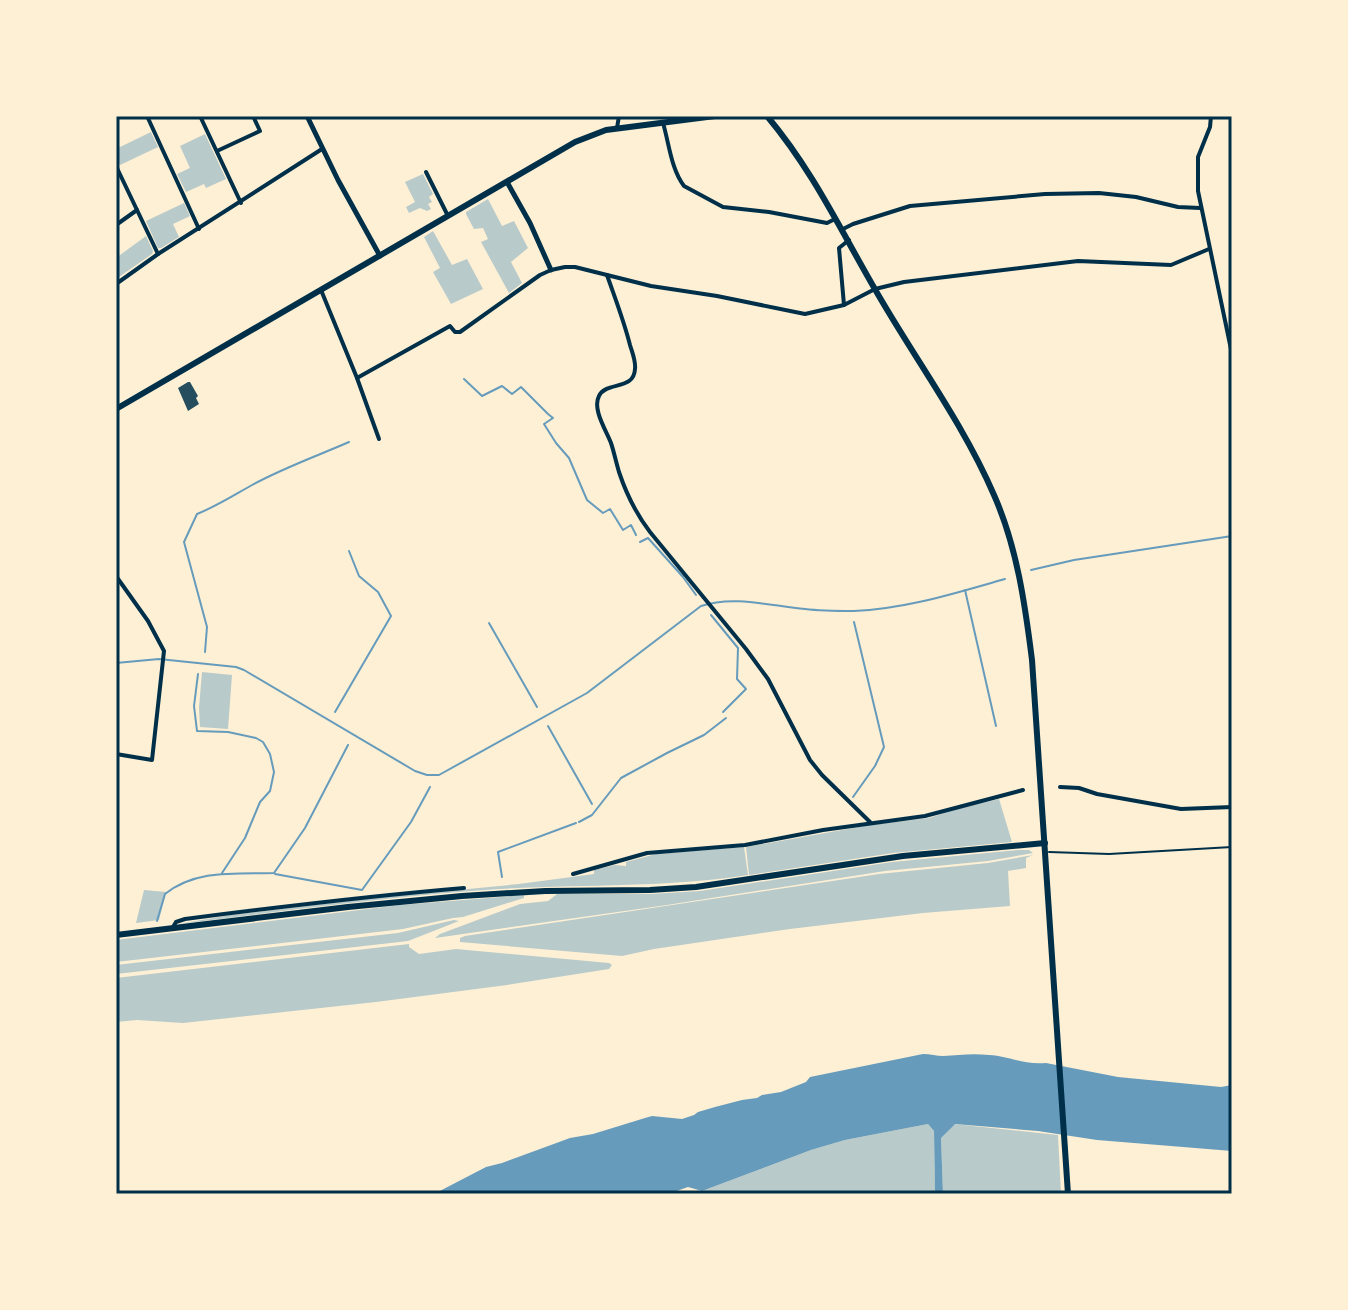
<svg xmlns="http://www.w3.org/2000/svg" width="1348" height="1310" font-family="'DejaVu Sans',sans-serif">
<rect width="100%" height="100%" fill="#fdf0d5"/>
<g fill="#b9caca">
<path d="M151,132L158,147L120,165L116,157V149Z"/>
<path d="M205,134L226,179L206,188L204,184L186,192L177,174L190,168L180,146Z"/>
<path d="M423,174L433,194L429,197L432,202L428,204L431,209L427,211L420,208L409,213L406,207L415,202L405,182Z"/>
<path d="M488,199L502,226L514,221L528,248L511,262L522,283L509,293L481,242L488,239L483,228L474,229L466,214V212Z"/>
<path d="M184,203L190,216L173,224L179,237L161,248H158L146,221Z"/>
<path d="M433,231L452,265L467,259L483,289L451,304L433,272L440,268L424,237Z"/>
<path d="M146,236L153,251L152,254L116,279V258Z"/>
<path d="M202,672L232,675L228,729L200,727L199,708Z"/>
<path d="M999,799L1012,842L893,853L749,875L746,847L870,825L929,818L960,808Z"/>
<path d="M744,847L748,875C665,888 583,884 499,889C392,896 286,911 179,924L230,915L365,899L519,884L594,874V870L615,865L626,866V862L656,854Z"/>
<path d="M1019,850H1029L1033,853L988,861L885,871L667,905L435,938L440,934L520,904L548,901L557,894H650L700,891L892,862Z"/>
<path d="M1033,855L1026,858V868L1008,871L1010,906L923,913L790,929L654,949L622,956L460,942V938L465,936L879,874L988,863Z"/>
<path d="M144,890L166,892L159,920L136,923Z"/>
<path d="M524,895V898L463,917L453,918L403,929L116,962V940L400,905Z"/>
<path d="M454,920L459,921L408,941L116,974V965L398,933Z"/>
<path d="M409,944V947L419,954L456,949L609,963L612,965L609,969L507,985L376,1002L183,1023L137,1020L116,1022V978Z"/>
<path d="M928,1124L934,1131L935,1194H694L811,1150L845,1140Z"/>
<path d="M954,1124L1058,1135L1061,1194H943L941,1138Z"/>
</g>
<path fill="#669bbc" d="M923,1054C930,1054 937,1056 943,1056C959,1055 972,1053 989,1055C1010,1056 1022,1065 1046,1063L1118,1077L1221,1087L1232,1085V1151L1097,1140L1038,1131L955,1124L941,1138L943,1194H935L934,1131L928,1124L845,1140L811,1150L702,1191L688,1187L668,1194H434L486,1167L502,1163L570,1138L593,1134L645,1118L652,1116L682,1119L694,1115L698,1112L715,1107L742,1100L757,1098L762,1095L781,1092L806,1082L810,1077Z"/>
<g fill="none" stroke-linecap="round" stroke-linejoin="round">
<g stroke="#669bbc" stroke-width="2">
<path d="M464,379L482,396L502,386L512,394L521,387L548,414L553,418L544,424L556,443L569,458L587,500L603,513L610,509L623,530L631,525L636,535"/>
<path d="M640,542L648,538L683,577L696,595"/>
<path d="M1031,570L1074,560L1232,536"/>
<path d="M965,590L996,726"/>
<path d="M711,615L738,648L737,679L746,689L723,712"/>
<path d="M489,623L537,707"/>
<path d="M205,652L207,627L184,542L197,514C217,506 234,495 252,485C283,468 317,456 349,442"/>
<path d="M116,663L159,659L236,667L244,670L415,771L427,775H439L587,693L701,606C734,595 771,606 805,609C821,611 838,611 854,611C906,609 955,593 1005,579"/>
<path d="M198,674L194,706L197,731L228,732L256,738L263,742L270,754L274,772L270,791L260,802L245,838L222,873"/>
<path d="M335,712L391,616L378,592L359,576L349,551"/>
<path d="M548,726L592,804"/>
<path d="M853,797L875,766L884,747L854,622"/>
<path d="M579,822L592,815L621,778L667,753L704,735L726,718"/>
<path d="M275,874L362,890L411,822L430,787"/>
<path d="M502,877L498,852L576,823"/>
<path d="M157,921L165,894C196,869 236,874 274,873L305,828L348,745"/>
</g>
</g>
<path fill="#264d5e" d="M188,382H190L198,396L196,398L199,404L188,411L178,388Z"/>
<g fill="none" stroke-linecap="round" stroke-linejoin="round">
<path stroke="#003049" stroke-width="2" d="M1049,852L1109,854L1232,847"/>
<g stroke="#003049" stroke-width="4">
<path d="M147,116L199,229"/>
<path d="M200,116L241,203"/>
<path d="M1211,116L1210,127L1198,157V191L1232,354"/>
<path d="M663,123C669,143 671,169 684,186L723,207L769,212L827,223L835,219"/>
<path d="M617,128L619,116"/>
<path d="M217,151L260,131L253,116"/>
<path d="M116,166L158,254"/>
<path d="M426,172L448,216"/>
<path d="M116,225L137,210"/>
<path d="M843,229L853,224L910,206L1045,194L1099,193L1136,197L1178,207L1200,208"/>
<path d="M607,275C615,298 624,321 630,345C632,352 636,361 635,369C634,391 606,381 599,396C592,409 606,430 611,443C614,452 616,462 619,472C626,493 637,515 650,532L746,649L768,679L810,760L822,775L870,822"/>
<path d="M116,284L158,254L322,149"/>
<path d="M321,290L357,378L379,439"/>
<path d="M844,305L839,248L849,240"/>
<path d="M357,378L450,326L455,332H460L540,275L551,270L565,267H575L651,286L717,296L805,314L844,305L875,289L904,282L1078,261L1171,265L1209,249"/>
<path d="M116,576L148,621L164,651L152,760L116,754"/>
<path d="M1060,787L1079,788L1097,794L1181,809L1232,807"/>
<path d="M573,874L647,853L745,845L823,830L925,816L1023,790"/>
<path d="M173,927L176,922L185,919C278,907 370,896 464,888"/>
</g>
<g stroke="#003049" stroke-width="5">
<path d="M307,116L338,180L380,256"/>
<path d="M507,182L530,223L551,270"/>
</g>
<g stroke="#003049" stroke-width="6">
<path d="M767,116C813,171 840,229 876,291C915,359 963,423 994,495C1017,547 1025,604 1032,660L1068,1194"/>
<path d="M116,409L575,142L606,130L715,116"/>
<path d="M116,935L348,907L462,896L545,891L650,890L696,887L903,856L1045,843"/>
</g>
</g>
<rect width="1348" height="1310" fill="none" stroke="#fdf0d5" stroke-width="236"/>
<rect x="118" y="118" width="1112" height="1074" fill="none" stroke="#003049" stroke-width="3"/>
</svg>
